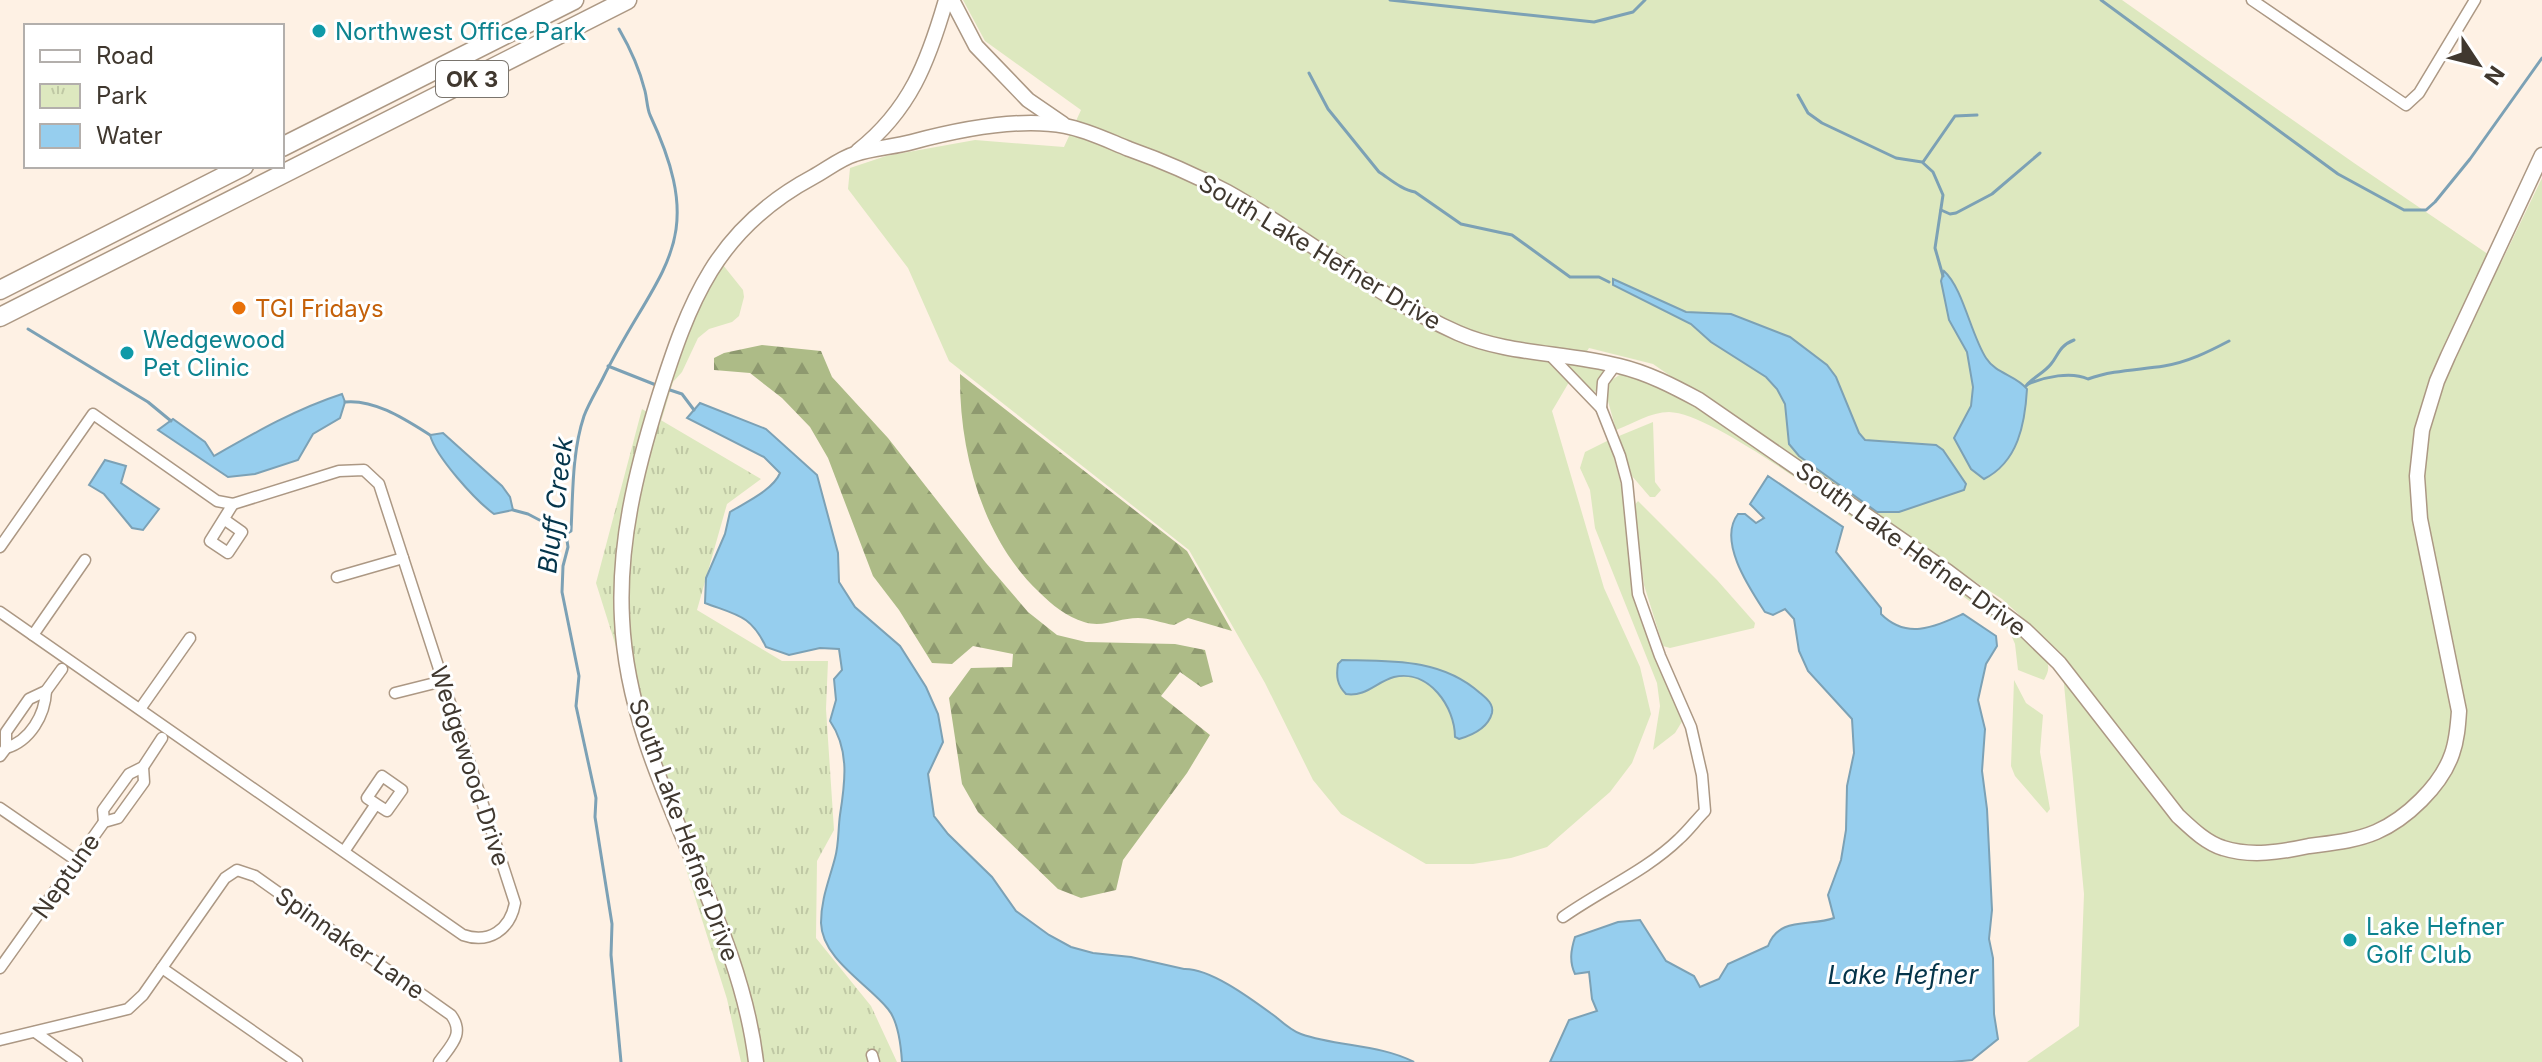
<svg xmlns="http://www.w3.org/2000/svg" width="2542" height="1062" font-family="Inter,sans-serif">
<defs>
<pattern id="forest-firs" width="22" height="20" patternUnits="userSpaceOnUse" patternTransform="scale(2)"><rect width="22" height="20" fill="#adbb87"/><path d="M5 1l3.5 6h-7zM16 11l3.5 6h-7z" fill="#8e996f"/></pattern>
<pattern id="park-tufts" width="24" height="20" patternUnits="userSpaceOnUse" patternTransform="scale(2)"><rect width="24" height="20" fill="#dde8bf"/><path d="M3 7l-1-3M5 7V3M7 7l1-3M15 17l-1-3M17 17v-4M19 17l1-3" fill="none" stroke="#bfc8a4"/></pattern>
</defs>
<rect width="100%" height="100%" fill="#fef1e4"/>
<g fill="#dde8bf">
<path d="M963,0H2122L2354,163L2501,263L2542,178V1062H2027L2079,1026L2084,894L2061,653L2002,599L1890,527L1653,364L1589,348L1580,363L1603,367L1605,370L1597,391L1593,392L1575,372L1552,411L1604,588L1640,667L1651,714L1632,763L1610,792L1547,847L1511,858L1473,864H1426L1341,814L1313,780L1265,683L1189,550L949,361L908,268L848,189L850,168L886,156L975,140L1064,147L1081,110L985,41Z"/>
<path d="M723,265L743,290L744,297L739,316L732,322L709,329L698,338L682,372L673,382L635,507L670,378L697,305Z"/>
<path d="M1621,374L1652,383L1700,409L1875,529L1876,534C1834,506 1713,413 1669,412C1651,412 1632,424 1616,430L1606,394L1610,381Z"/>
<path d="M1653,422L1655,482L1661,490L1655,497H1650L1632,476L1619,436Z"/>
<path d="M1609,440L1624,496L1632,573L1683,720L1675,733L1653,750L1660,706L1657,683L1595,528L1590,490L1580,468L1585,452Z"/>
<path d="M1638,501L1717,580L1755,623L1754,628L1670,648L1663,646L1644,585L1634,506Z"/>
<path d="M1950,581C1972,597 2038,640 2047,662C2050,669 2047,674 2044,680L2018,670L2015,644L2009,630L1945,583Z"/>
<path d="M2014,680L2026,703L2043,715L2040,752L2050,809L2047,813L2015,776L2011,766Z"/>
</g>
<g fill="url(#forest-firs)">
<path d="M762,345L821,351L832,377L888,438L986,563L1028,612L1057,635L1086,642L1175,644L1205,650L1213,682L1201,687L1180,672L1161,696L1210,735L1187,773L1123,860L1116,890L1081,898L1058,889L978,812L962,784L949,698L971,668L1012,667L1013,654L973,646L952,664L932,663L899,610L873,576L828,458L810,427L782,398L750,373L714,370V358L724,353Z"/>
<path d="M960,374L1187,551L1232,631L1188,618L1174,625C1162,623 1149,618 1138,618C1119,618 1103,628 1084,622C1067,617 1052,605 1039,592C982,538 959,451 960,374Z"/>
</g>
<path fill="url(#park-tufts)" d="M642,409L761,479L727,504L697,610L782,661H828L826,709L834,830L817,861L816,938L871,1006L897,1062H741L727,999L596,583Z"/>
<g fill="#96ceee" stroke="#7ca1b5" stroke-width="2">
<path d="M1944,271C1963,288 1971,335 1986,358C1996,374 2016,375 2027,389C2025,424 2018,462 1984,479L1971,469L1954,438L1971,406L1973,387L1967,352L1949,320L1941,281Z"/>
<path d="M1613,279L1686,312L1731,314L1790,337L1827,365L1836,377L1859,433L1865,440L1936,445L1943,450L1966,484L1964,490L1899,512H1877L1799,456L1789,444L1785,404L1777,389L1766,377L1711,342L1691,324L1613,285Z"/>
<path d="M342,394L345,402L340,418L313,434L298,460L255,474L228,477L158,430L173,419L205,442L214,456C256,432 296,409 342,394Z"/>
<path d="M700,403L766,429L817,475L838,553L839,582L855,607L900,646L926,687L938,714L943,742L928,774L934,816L948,834L992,877L1016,911L1049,935L1071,947L1093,953L1131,957L1184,969C1211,968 1254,1001 1276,1017C1283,1023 1292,1031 1301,1034C1338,1047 1379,1044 1414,1062H902C901,1046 898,1021 888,1009C868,984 822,959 821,923C821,899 829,881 835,858C839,844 838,829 840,815C845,783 850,750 830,721L836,700L834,679L842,670L839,649L820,648L789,655L766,647C751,615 737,615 705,603L706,578L725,534L730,512C746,502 773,490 780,473L764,457L687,418Z"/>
<path d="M443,433L502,486L510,497L513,510L494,514C475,500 436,457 430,435Z"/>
<path d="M105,460L126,466L121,483L159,509L143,530L132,528L104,494L89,485Z"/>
<path d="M1768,476L1843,527L1836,552L1881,608V614C1907,640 1934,627 1963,614L1996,636L1997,646L1986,664L1978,700L1985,729L1982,771L1987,809L1992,910L1989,939L1993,958L1994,1014L1998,1039L1972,1060L1952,1062H1550L1569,1020L1597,1011L1592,999L1589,972L1575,974C1569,961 1571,950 1575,937L1618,922L1640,920L1666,961L1694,976L1700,987L1719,979L1728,964L1768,946C1779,916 1810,927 1834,918L1828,895L1841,860L1846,830L1847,786L1854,753L1852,719L1808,671L1799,651L1794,619L1785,609L1773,615L1765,612C1750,589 1717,541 1738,514H1745L1756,523L1764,518L1750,504Z"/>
<path d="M1342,660C1391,661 1441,658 1480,693C1486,698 1494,704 1492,713C1488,728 1473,735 1459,739L1455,737C1455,707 1429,669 1394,677C1376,682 1366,697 1346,694C1337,685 1336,676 1338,664Z"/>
</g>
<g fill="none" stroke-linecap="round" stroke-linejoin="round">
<g stroke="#7ca1b5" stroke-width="3">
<path d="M1390,0L1594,22L1633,12L1645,0"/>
<path d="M2101,0L2338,174L2404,210H2426L2435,202L2470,159L2542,58"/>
<path d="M619,29C630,48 640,71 645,91C647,99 647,108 650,115C711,245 658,267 603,378C597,390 589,403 584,416C572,452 573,493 571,531L566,534L568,547L563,566L562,592L579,676L576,706L596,798L595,817L612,924L611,955L621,1062"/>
<path d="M1309,73L1328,109L1379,172C1390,179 1402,190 1415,192L1461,224L1512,235L1570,277H1599L1609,282"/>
<path d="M1798,95L1808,113L1822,123L1896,158L1922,162L1933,172L1943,195L1935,248L1943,276"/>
<path d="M1923,162L1955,116L1977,115"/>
<path d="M1941,210L1950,214L1956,213L1992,194L2040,153"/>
<path d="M28,329L148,402L171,421"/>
<path d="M608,366L656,385"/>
<path d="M2028,384C2045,377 2071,371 2088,379C2113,370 2138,370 2164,366C2188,362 2208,352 2229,341"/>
<path d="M2026,386C2032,378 2044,373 2051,364C2059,354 2059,346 2074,340"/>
<path d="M667,389L682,394L694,410"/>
<path d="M345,402C375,399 406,420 430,435"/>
<path d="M513,510L528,514L566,534"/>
</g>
<g stroke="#ac9884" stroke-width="13">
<g id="street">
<path d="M2252,0L2406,105L2419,93L2475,0"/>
<path d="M1549,354L1601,408L1620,456L1627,482L1638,594L1660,656L1691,727L1702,775L1705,811C1696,820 1688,831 1679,839C1646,871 1601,890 1563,917"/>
<path d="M1601,408L1603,382L1616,364"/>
<path d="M225,520L242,532L228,553L210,541L233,504"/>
<path d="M0,547L93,414L217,501L233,504L339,471L364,470L379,484L515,903C510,930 489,944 463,935L0,612"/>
<path d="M337,577L403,558"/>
<path d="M33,635L85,560"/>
<path d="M395,693L443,681"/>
<path d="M140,709L190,638"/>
<path d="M6,748C30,741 45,715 46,691"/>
<path d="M0,756L6,748V732L29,699L46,691L62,669"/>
<path d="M0,808L77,861"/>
<path d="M104,822L103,810L129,774L143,767L162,738"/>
<path d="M345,850L376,804L387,811L402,790L382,776L367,798L376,804"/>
<path d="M0,968L104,822L118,818L144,782L143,767"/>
<path d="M162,968L297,1062"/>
<path d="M35,1032L77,1062"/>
<path d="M0,1040L128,1009L143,995L225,878L237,870L255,876L451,1015C465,1034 451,1045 439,1062"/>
<path d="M872,1055L874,1062"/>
</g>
</g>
<g stroke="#ac9884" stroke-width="17">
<g id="secondary">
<path d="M952,0L976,46L1028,100L1063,124"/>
<path d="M858,151C910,110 928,62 946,0"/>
<path d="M756,1062C738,907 629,777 622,619C618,544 636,471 658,400C689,301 716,229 813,177C826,170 841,158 855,154C873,148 894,147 912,142C957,130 1019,117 1065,126C1087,130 1109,141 1129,149C1163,161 1195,175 1227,192C1306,236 1375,296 1458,333C1508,355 1566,352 1619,366C1648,373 1673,386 1699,400L1948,572L2025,630L2059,663L2178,816C2191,828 2206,843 2223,848C2251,857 2281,852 2309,846C2331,843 2355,841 2376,832C2406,819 2441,786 2452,754C2457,740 2458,726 2459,711L2420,519L2417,476L2422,430L2437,381L2448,356L2542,155"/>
</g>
</g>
<g stroke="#ac9884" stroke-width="21">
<g id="highway">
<path d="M282,147L574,0"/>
<path d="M0,290L244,166"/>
<path d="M0,317L627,0"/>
</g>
</g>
<use href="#street" stroke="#fff" stroke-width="10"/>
<use href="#secondary" stroke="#fff" stroke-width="14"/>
<use href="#highway" stroke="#fff" stroke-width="18"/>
</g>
<g fill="#0f9aa8" stroke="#fff" stroke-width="3">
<circle cx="319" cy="31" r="8"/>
<circle cx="127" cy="353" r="8"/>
<circle cx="2350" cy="940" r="8"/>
</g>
<circle fill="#e8710a" stroke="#fff" stroke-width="3" cx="239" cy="308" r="8"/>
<g text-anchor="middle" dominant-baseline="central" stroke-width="6" stroke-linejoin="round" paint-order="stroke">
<rect fill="#fff" stroke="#79746d" stroke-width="2" x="436" y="61" width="72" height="36" rx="6"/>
<g font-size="22" font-weight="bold" fill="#40382f">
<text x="472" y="79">OK 3</text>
</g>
<g font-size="24" fill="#0d838f" stroke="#fff" text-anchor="start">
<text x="335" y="31">Northwest Office Park</text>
<text x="143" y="339">Wedgewood<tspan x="143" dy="28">Pet Clinic</tspan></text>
<text x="2366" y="926">Lake Hefner<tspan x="2366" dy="28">Golf Club</tspan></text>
</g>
<g font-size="24" fill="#40382f" stroke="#fff">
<text transform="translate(1320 252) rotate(31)">South Lake Hefner Drive</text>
<text transform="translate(1911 549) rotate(36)">South Lake Hefner Drive</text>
<text transform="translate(470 766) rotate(72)">Wedgewood Drive</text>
<text transform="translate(684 830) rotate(70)">South Lake Hefner Drive</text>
<text transform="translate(66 876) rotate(-55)">Neptune</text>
<text transform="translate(350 943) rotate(35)">Spinnaker Lane</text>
</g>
<g font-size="24" fill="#c56008" stroke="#fff" text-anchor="start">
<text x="255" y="308">TGI Fridays</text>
</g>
<g font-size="26" font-style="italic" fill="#05354b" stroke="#fff">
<text transform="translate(555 505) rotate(-83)">Bluff Creek</text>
<text x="1903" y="974">Lake Hefner</text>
</g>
</g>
<rect x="24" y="24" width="260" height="144" fill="#ffffff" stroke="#b3afac" stroke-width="2"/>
<rect x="40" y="50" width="40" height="12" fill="#ffffff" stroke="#b3afac" stroke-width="2"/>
<text x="96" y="64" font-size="24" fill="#40382f">Road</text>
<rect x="40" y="84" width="40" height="24" fill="url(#park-tufts)" stroke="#b3afac" stroke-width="2"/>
<text x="96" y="104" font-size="24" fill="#40382f">Park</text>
<rect x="40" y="124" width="40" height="24" fill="#96ceee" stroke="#b3afac" stroke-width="2"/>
<text x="96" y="144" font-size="24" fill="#40382f">Water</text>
<g transform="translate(2478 64) rotate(125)" stroke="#ffffff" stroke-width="6" paint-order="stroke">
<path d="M0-6L14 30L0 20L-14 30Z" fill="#40382f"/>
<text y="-12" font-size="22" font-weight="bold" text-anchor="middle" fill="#40382f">N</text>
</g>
</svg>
